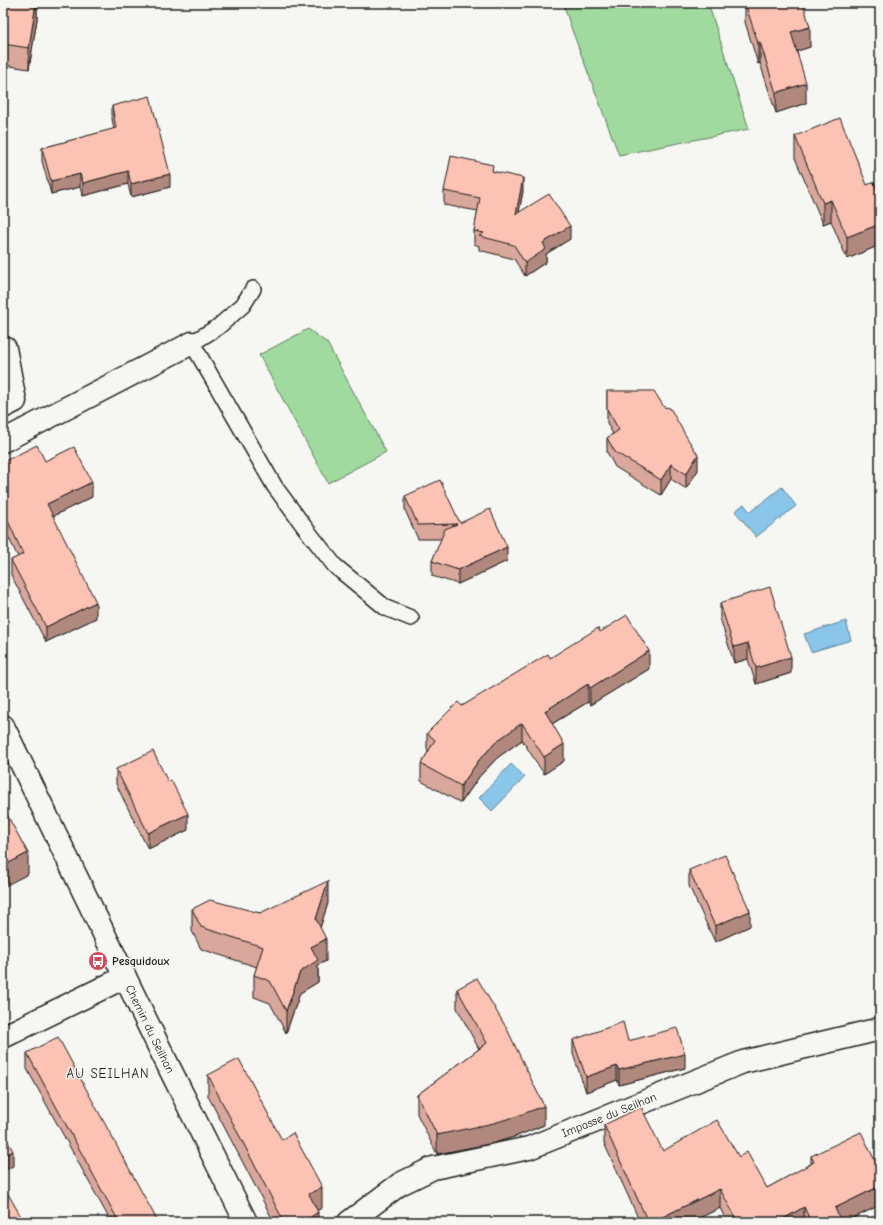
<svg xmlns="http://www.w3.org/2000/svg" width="883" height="1225" font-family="'Comic Neue',sans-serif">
<rect width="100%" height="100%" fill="#f6f6f2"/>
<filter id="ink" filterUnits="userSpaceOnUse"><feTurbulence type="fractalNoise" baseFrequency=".025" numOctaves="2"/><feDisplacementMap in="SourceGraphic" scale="8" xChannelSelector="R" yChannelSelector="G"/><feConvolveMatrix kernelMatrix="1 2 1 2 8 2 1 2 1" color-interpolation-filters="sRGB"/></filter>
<g filter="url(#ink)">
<g fill="#a0da9f" stroke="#5e7b5e">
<path d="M563,3H708L749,129L619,155L572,30Z"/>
<path d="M308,329L327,343L386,452L328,483L259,355Z"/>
</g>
<g fill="#8ac6ea" stroke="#5e8298">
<path d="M782,487L796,506L756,537L735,511L744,504L750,512Z"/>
<path d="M846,621L851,640L811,652L804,634Z"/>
<path d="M511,764L525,777L492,811L479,798Z"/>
</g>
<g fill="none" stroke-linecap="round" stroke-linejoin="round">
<g stroke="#1c1c1c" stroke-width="18">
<path id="service" d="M253,289L243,305L218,327L192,343L275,487L306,529L335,566L386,608L411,618"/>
</g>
<g stroke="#1c1c1c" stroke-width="25">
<g id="minor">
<path d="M3,407L15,401L5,348"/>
<path d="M3,441L192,343"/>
<path d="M3,726L160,1049L246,1222"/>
<path d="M3,1037L125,977"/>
<path d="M349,1222L400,1184L433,1168L529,1148L743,1062L880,1029"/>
</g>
</g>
<use href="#service" stroke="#f6f6f2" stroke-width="15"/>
<use href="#minor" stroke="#f6f6f2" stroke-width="22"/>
</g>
<g fill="#d9a79b" stroke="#1c1c1c">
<path d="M3,3H37V19L29,69L3,65Z"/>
<path d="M744,3H803L810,47L797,51L806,103L776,113L760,63L758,64L745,22V6Z"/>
<path d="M112,106L170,187L131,197L128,184L83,196L80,187L51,194L42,161V148L114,129L112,119Z"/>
<path d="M795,136L867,185L880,197V245L847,259L831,221L823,224L795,158Z"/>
<path d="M493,171L523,191L519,212L570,239L546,254V262L525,276L514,259L479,250V246L474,244V231L478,211L444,205V191Z"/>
<path d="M607,391L698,470L686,489L671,479L661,495L615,467L607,452V438L613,434L607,423Z"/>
<path d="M45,461L92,497L53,516L96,618L46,642L11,575V560L18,557L3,526V462Z"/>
<path d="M405,496L460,523L507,561L458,584L432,576V561L442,539H418L405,510Z"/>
<path d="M720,603L791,673L756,684L748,659L734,663L720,618Z"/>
<path d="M600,632L649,669L590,705L588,702L552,724L564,761L544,774L522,740L497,758L479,777L461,803L421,781V764L429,751L427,750V733L462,706L550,658Z"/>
<path d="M116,769L188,830L148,849L116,784Z"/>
<path d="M689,870L750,926L715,942L689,886Z"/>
<path d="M328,903L320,927L326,961L318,965V982L300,993L286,1033L270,1003L254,997V975L257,967L201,949L192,931V909L260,913Z"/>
<path d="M457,989L544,1125L517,1136L494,1143L437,1154L417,1114V1095L479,1049L457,1008Z"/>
<path d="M573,1040L628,1041L685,1068L619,1085L617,1080L586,1092L573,1054Z"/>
<path d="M27,1053L158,1222H111L27,1069Z"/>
<path d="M208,1075L322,1208L317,1210L318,1222H274L208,1096Z"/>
<path d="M604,1125L663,1151L739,1157L767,1188L811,1164V1156L880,1171V1205L845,1222H727L720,1208L691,1222H640L604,1143Z"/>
</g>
<g fill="#b0887e" stroke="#1c1c1c">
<path d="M36,3H37V19L29,69V48Z"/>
<path d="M810,27V47L791,53V32Z"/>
<path d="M760,42V63L758,64V43Z"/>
<path d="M806,83V103L776,113V93Z"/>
<path d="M128,171V184L83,196V183Z"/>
<path d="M80,174V187L51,194V181Z"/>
<path d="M170,174V187L131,197V184Z"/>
<path d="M523,178V191L516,227V214Z"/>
<path d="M831,200V221L823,224V203Z"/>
<path d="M880,224V245L847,259V237Z"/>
<path d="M570,226V239L546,254V262L525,276V263L543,243Z"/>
<path d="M698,455V470L686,489V474Z"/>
<path d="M671,464V479L661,495V480Z"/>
<path d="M92,482V497L47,519V504Z"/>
<path d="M507,547V561L458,584V570Z"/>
<path d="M96,602V618L46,642V627Z"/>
<path d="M748,643V659L734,663V647Z"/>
<path d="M649,651V669L590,705V688Z"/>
<path d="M791,657V673L756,684V668Z"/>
<path d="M588,684V702L545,728V711Z"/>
<path d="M522,723V740L497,758L479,777L461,803V786L479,760L497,741Z"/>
<path d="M564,744V761L544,774V757Z"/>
<path d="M188,814V830L148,849V833Z"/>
<path d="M28,853V874L3,887V866Z"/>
<path d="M328,881V903L316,941V919Z"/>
<path d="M750,911V926L715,942V926Z"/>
<path d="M326,939V961L318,965V982L300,993L286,1033V1011L300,972L311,947Z"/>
<path d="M685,1054V1068L619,1085V1070Z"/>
<path d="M617,1066V1080L586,1092V1077Z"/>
<path d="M544,1106V1125L517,1136L494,1143L437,1154V1135Z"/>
<path d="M13,1151V1166L3,1171V1156Z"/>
<path d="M880,1186V1205L845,1222H835V1208Z"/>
<path d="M322,1187V1208L309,1214V1194Z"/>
<path d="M720,1189V1208L691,1222H652Z"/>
<path d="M804,1207V1222H778Z"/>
<path d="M318,1212V1222H304Z"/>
</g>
<g fill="#fcc2b4" stroke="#1c1c1c">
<path d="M3,3H36L29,48L3,44Z"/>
<path d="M745,3H803L810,27L791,32L806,83L776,93L760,42L758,43Z"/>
<path d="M150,96L170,174L131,184L128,171L83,183L80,174L51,181L42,148L116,128L112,106Z"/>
<path d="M840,118L867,185L874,182L880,197V224L847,237L831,200L823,203L795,136Z"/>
<path d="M451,156L493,165L492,171L523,178L516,214L549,194L570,226L543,243L546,249L525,263L514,245L479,236L484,233L474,231L480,198L444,191Z"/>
<path d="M607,391H654L664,407L670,408L686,436L698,455L686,474L671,464L661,480L615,452L607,438L619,430L607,409Z"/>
<path d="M37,445L45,461L74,447L92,482L47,504L96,602L46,627L11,560L23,554L3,510V508L7,507L3,499V462Z"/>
<path d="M440,480L460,523L490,509L507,547L458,570L432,561L445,529L457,524L418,525L405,496Z"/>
<path d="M770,587L791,657L756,668L748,643L734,647L720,603Z"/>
<path d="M627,615L649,651L590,688L588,684L545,711L564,744L544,757L522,723L497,741L479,760L461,786L421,764L435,740L427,733L458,702L462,706L548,654L550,658L598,628L600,632Z"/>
<path d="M153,751L168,782L171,780L188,814L148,833L116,769Z"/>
<path d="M6,813L28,853L3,866V814Z"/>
<path d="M725,855L750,911L715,926L689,870Z"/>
<path d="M328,881L316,919L326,939L311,947L318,960L300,972L286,1011L270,981L254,975L263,947L201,927L192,909L210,900L260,913Z"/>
<path d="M477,978L507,1029L544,1106L517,1116L494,1123L437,1135L417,1095L487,1043L457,989Z"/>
<path d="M623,1022L628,1041L677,1028L685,1054L619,1070L617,1066L586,1077L573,1040Z"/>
<path d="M58,1037L158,1222H119L27,1053Z"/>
<path d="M239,1059L282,1140L293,1133L322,1187L309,1194L318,1212L304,1222H284L208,1075Z"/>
<path d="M641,1107L663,1151L717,1120L739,1157L747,1152L767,1188L814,1162L811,1156L861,1132L880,1171V1186L835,1208L841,1222H811L804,1207L778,1222H738L720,1189L652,1222H648L604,1125Z"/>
<path d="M3,1133L13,1151L3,1156Z"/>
<path d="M3,1185L24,1222H3Z"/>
</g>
</g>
<defs>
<g id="bus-disc" transform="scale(1)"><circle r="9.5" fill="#d1495b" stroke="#f6f6f2"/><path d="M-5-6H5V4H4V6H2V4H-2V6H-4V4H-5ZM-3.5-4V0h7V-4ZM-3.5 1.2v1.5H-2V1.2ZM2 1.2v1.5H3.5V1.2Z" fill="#fff"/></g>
</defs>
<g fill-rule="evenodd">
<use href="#bus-disc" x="98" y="961"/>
</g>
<g text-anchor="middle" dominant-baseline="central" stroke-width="3" stroke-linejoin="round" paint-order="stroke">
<g font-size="12" font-weight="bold" fill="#1c1c1c" stroke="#f6f6f2" text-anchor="start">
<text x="112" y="961">Pesquidoux</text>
</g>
<g font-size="12" fill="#1c1c1c" stroke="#f6f6f2">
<text transform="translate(150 1029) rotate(64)">Chemin du Seilhan</text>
<text transform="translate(609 1115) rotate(-22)">Impasse du Seilhan</text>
</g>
<g font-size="13" letter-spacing="1" fill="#1c1c1c" stroke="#f6f6f2">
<text x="108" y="1073">AU SEILHAN</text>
</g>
</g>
<rect width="883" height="1225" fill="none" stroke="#f6f6f2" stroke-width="16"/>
<rect x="8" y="8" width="867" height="1209" fill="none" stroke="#1c1c1c" stroke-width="1.5" filter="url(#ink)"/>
</svg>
